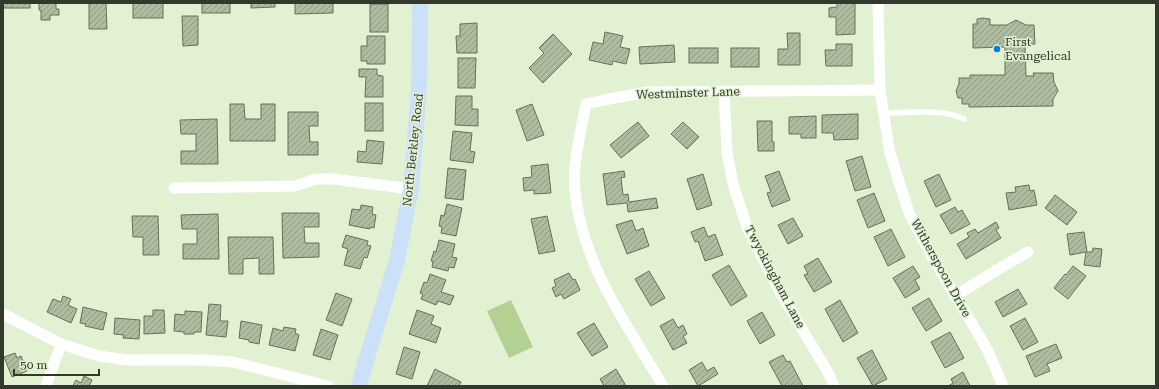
<svg xmlns="http://www.w3.org/2000/svg" width="1159" height="389" font-family="'Roboto Serif',serif">
<defs>
<pattern id="building-hatch" width="6" height="6" patternUnits="userSpaceOnUse"><rect width="6" height="6" fill="#aebda0"/><path d="M-1 1l2-2M0 6l6-6M5 7l2-2" fill="none" stroke="#8e9b83"/></pattern>
</defs>
<rect width="100%" height="100%" fill="#e2f1d2"/>
<path fill="#b4d194" d="M511,300L533,347L509,358L487,311Z"/>
<g fill="url(#building-hatch)" stroke="#647157">
<rect x="3" y="3" width="27" height="5"/>
<path d="M39,3H56V9H59V15H50V20H41V10H39Z"/>
<path d="M89,3H114H106L107,29H89Z"/>
<rect x="133" y="3" width="30" height="15"/>
<rect x="202" y="3" width="28" height="10"/>
<path d="M251,3H275V7L251,8Z"/>
<path d="M295,3H333V13L295,14Z"/>
<path d="M837,3H855V34L836,35V17H829V8L837,7Z"/>
<rect x="370" y="4" width="18" height="28"/>
<path d="M182,16H198V45L183,46Z"/>
<path d="M983,18L990,19V25H1007L1016,20L1026,25H1034L1035,44L1025,45L1026,76H1034L1033,73H1053L1054,82L1058,91L1053,99V106L969,107V104H962V98H958L956,91L959,84V78H970V75H1005V47L973,48V24H977V19Z"/>
<path d="M477,23V53H457L456,36H460V24Z"/>
<path d="M605,32L623,36L620,47L630,49L626,64L613,61L612,65L589,60L593,42L603,44Z"/>
<path d="M787,33H800V65H778V49H788Z"/>
<path d="M553,34L572,54L543,83L529,68L544,53L539,48Z"/>
<path d="M367,36H385V64H367V61H361V46H367Z"/>
<path d="M836,44H852V66H826L825,50H836Z"/>
<path d="M674,45L675,62L640,64L639,47Z"/>
<rect x="689" y="48" width="29" height="15"/>
<rect x="731" y="48" width="28" height="19"/>
<path d="M458,58H476L475,88H458Z"/>
<path d="M359,69H377V75L383,76V97H365L366,77H359Z"/>
<path d="M456,96H472V109H478V126L455,125Z"/>
<rect x="365" y="103" width="18" height="28"/>
<path d="M230,104H244L245,119H261V104H275V141H230Z"/>
<path d="M532,104L544,135L527,141L516,110Z"/>
<path d="M288,112H318V126H309L310,142H318V155H288Z"/>
<path d="M858,114V139L834,140L833,133H822V115Z"/>
<path d="M816,116V138H801V134H789V117Z"/>
<path d="M217,119L218,164H181V151H196V134H181L180,120Z"/>
<path d="M757,121H772V142H774V151H758Z"/>
<path d="M638,122L649,136L621,158L610,145Z"/>
<path d="M683,122L699,137L687,149L671,134Z"/>
<path d="M453,131L472,133L470,151L475,152L473,163L450,160Z"/>
<path d="M367,140L384,142L382,164L357,162L358,151L366,152Z"/>
<path d="M862,156L871,187L855,191L846,161Z"/>
<path d="M548,164L551,193L534,194V190L524,191L523,178L532,177L531,166Z"/>
<path d="M448,168L466,170L463,200L445,198Z"/>
<path d="M624,171L625,177L621,178L623,195L628,194L629,202L656,198L658,208L628,212L627,203L607,205L603,174Z"/>
<path d="M779,171L790,200L772,207L767,193L771,192L765,176Z"/>
<path d="M703,174L712,205L697,210L687,179Z"/>
<path d="M939,174L951,200L936,207L924,181Z"/>
<path d="M1029,185L1030,191L1034,190L1037,205L1009,210L1006,193L1016,192L1015,187Z"/>
<path d="M874,193L885,221L868,228L857,200Z"/>
<path d="M1055,195L1077,212L1067,225L1045,208Z"/>
<path d="M447,204L462,208L456,236L441,233L442,227L439,226L441,215L444,216Z"/>
<path d="M361,205L373,207L372,214L376,215L374,228L370,227V229L349,225L352,209L360,210Z"/>
<path d="M955,207L958,212L962,210L970,224L951,234L940,215Z"/>
<path d="M282,213H319V227H304L305,243H319V257L283,258Z"/>
<path d="M218,214L219,259H183V244H197V229H182L181,215Z"/>
<path d="M132,216H158L159,255H143V237H133Z"/>
<path d="M547,216L555,251L539,254L531,219Z"/>
<path d="M793,218L803,236L788,244L778,225Z"/>
<path d="M632,220L636,231L643,228L649,246L627,254L616,225Z"/>
<path d="M996,222L999,228L996,230L1001,238L966,259L957,244L969,237L967,233L975,229L978,233Z"/>
<path d="M704,227L708,237L715,234L723,255L705,261L698,241L695,242L691,232Z"/>
<path d="M891,229L905,257L888,266L874,237Z"/>
<path d="M1084,232L1087,252H1092L1093,248L1102,249L1100,267L1084,265L1086,252L1070,255L1067,234Z"/>
<path d="M346,235L368,241L367,245L371,246L367,258L364,257L360,269L344,265L348,249L342,247Z"/>
<path d="M228,237H273L274,274H259V258L243,259V274H229Z"/>
<path d="M439,240L455,244L452,257L457,258L454,268L449,267L448,271L432,267L433,261H431L434,251L436,252Z"/>
<path d="M818,258L832,282L814,292L804,275L808,274L804,266Z"/>
<path d="M729,265L747,296L731,306L712,275Z"/>
<path d="M913,266L920,277L915,280L920,289L905,298L893,278Z"/>
<path d="M1073,266L1086,276L1068,299L1054,288L1065,274L1066,275Z"/>
<path d="M649,271L665,298L651,306L635,279Z"/>
<path d="M569,273L573,280L575,279L580,290L564,299L561,294L556,297L552,288L556,286L554,280Z"/>
<path d="M430,274L446,280L441,292L454,296L450,305L438,301L436,305L421,299L423,294L420,293L424,282L427,283Z"/>
<path d="M1018,289L1027,304L1003,317L995,302Z"/>
<path d="M336,293L352,299L342,326L326,320Z"/>
<path d="M63,296L71,299L68,305L77,309L71,323L47,312L53,299L61,302Z"/>
<path d="M929,298L942,321L926,331L912,308Z"/>
<path d="M840,300L858,333L843,342L825,309Z"/>
<path d="M209,304L221,305L220,321H228L226,337L206,335Z"/>
<path d="M83,307L107,313L103,330L85,326L86,324L80,323Z"/>
<path d="M153,310H164L165,333L144,334V316H153Z"/>
<path d="M417,310L434,316L431,324L441,328L436,343L409,334Z"/>
<path d="M185,311L202,312L201,332H194V334H184V332L174,331L175,314L185,315Z"/>
<path d="M762,312L775,335L760,344L747,321Z"/>
<path d="M115,318L140,320L139,339L123,338L124,335L114,334Z"/>
<path d="M1025,318L1038,342L1023,350L1010,326Z"/>
<path d="M673,319L678,328L683,325L687,334L683,336L687,343L673,350L660,326Z"/>
<path d="M241,321L262,325L259,344L249,342V340L239,338Z"/>
<path d="M594,323L608,347L592,356L577,333Z"/>
<path d="M284,327L296,329L295,333L299,335L295,351L269,345L273,328L283,331Z"/>
<path d="M321,329L338,335L330,360L313,355Z"/>
<path d="M950,332L964,358L945,368L931,342Z"/>
<path d="M1056,344L1062,358L1047,364L1050,371L1035,377L1026,356Z"/>
<path d="M404,347L420,352L412,379L396,374Z"/>
<path d="M872,350L887,379L873,386L857,358Z"/>
<path d="M15,353L17,358L21,356L27,371L12,377L4,357Z"/>
<path d="M783,355L787,362L790,361L803,386H782L769,362Z"/>
<path d="M702,362L707,371L714,367L718,374L698,386L689,370Z"/>
<path d="M435,369L461,382L459,386H427Z"/>
<path d="M616,369L626,386H604L600,379Z"/>
<path d="M963,372L970,386H948L953,383L951,379Z"/>
<path d="M84,376L92,380L89,386H73L76,380L81,383Z"/>
</g>
<g fill="none" stroke-linecap="round" stroke-linejoin="round">
<path stroke="#fff" stroke-width="5.5" d="M883,113C906,113 944,108 964,119"/>
<g stroke="#fff" stroke-width="11">
<path d="M878,3L880,90L890,153L909,213L931,255L987,349L1003,386"/>
<path d="M724,91L727,152L733,184L748,230L780,292L829,374L834,386"/>
<path d="M174,188L295,186L316,179H333L411,189"/>
<path d="M955,296L995,271L1028,252"/>
<path d="M3,314L61,344L99,356L126,360H202L233,362L328,386"/>
<path d="M46,386L61,344"/>
<path d="M663,386C627,325 582,264 575,191C572,163 581,132 586,104L604,100L647,92L880,90"/>
</g>
<path stroke="#cbe1f9" stroke-width="16" d="M359,386L365,364L397,260L411,189L419,90L420,3"/>
</g>
<circle fill="#057ee5" stroke="#e2f1d2" stroke-width="1.5" cx="997" cy="49" r="4"/>
<g text-anchor="middle" dominant-baseline="central" stroke-width="3" stroke-linejoin="round" paint-order="stroke">
<g font-size="12" fill="#32382c" stroke="#e2f1d2" text-anchor="start">
<text x="1005" y="42">First<tspan x="1005" dy="14">Evangelical</tspan></text>
</g>
<g font-size="12" fill="#32382c" stroke="#e2f1d2">
<text transform="translate(688 93) rotate(-2)">Westminster Lane</text>
<text transform="translate(413 150) rotate(-84)">North Berkley Road</text>
<text transform="translate(941 268) rotate(61)">Witherspoon Drive</text>
<text transform="translate(775 277) rotate(62)">Twyckingham Lane</text>
</g>
</g>
<rect width="1159" height="389" fill="none" stroke="#32382c" stroke-width="8"/>
<path d="M14 369v6h85v-6" fill="none" stroke="#32382c" stroke-width="2"/>
<text x="20" y="369" font-size="12" fill="#32382c" stroke="#e2f1d2" stroke-width="3" paint-order="stroke">50 m</text>
</svg>
